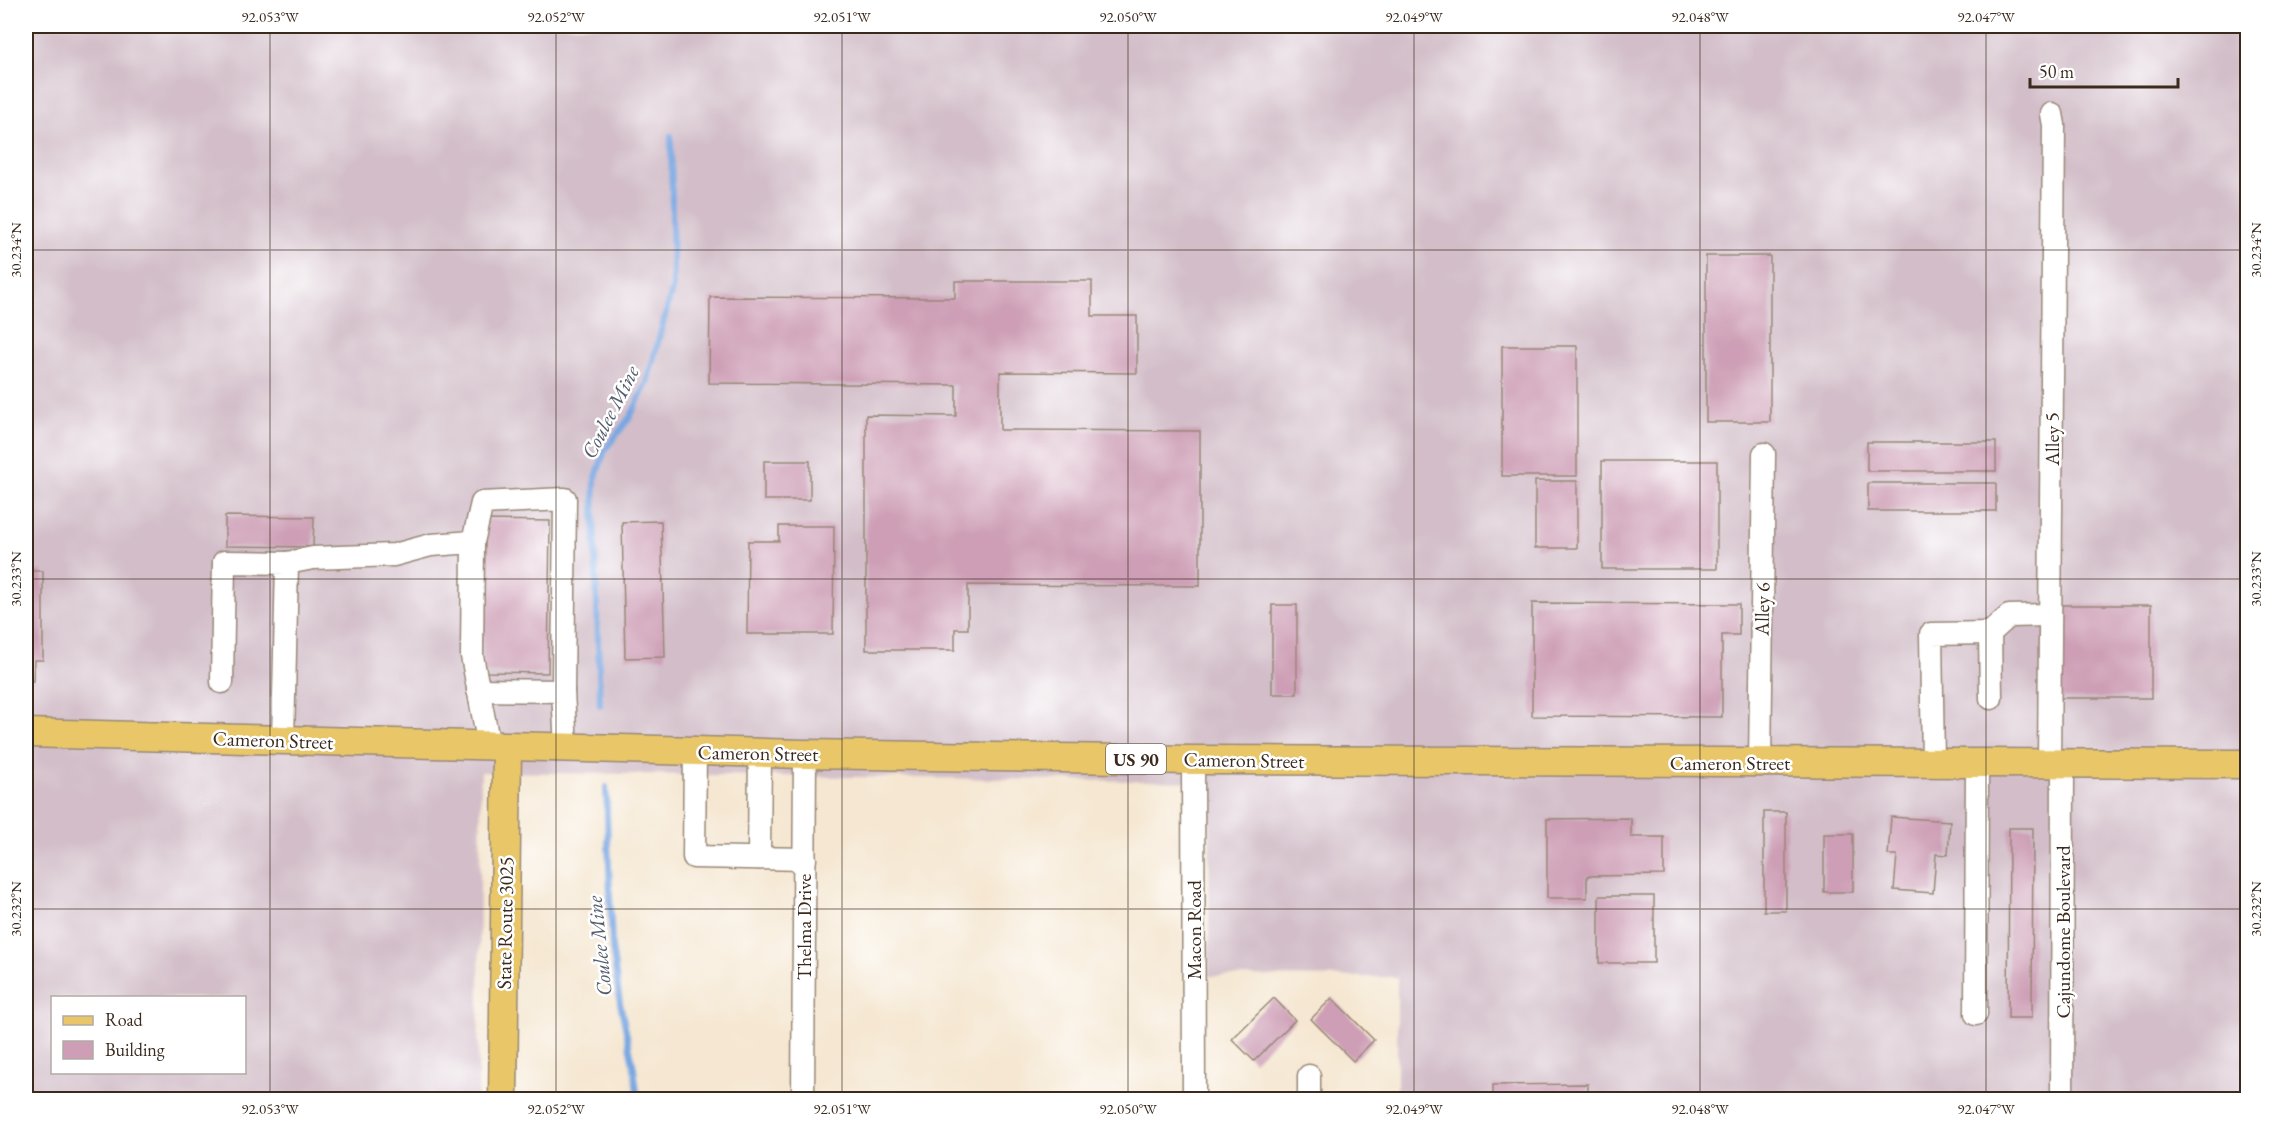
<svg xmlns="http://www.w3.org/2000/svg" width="2273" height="1125" font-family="'EB Garamond',serif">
<rect width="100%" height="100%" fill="#fff"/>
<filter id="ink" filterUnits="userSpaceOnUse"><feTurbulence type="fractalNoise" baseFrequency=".0167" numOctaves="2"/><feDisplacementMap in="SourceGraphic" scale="12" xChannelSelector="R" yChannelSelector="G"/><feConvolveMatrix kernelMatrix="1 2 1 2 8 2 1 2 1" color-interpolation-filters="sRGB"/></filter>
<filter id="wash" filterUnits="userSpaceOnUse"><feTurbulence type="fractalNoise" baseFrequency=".008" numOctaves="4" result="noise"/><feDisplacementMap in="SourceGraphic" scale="24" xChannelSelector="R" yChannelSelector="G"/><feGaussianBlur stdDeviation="1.35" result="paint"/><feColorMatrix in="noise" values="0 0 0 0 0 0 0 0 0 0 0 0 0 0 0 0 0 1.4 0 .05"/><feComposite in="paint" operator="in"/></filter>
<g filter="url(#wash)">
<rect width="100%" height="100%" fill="#f5e7d1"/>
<path fill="#d2bdc8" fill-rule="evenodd" d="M26,26H2247V1099H1397V977L1209,976L1210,782L481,772L478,1099H26ZM52,998H244V1072H52Z"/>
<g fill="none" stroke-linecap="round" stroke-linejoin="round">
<g stroke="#78a7e2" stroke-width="6">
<path d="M600,705L594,511L595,480L605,450L630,417L647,383L673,286L671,136"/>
<path d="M606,787L612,947L620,1003L634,1068L638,1100"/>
</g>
</g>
<g id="blocks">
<g fill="#cd9eb5">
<rect x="1706" y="256" width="64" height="166"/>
<path d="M955,281H1092V316H1137V373L1000,372V430L1200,431V586L968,585V629H955V650H866V415L956,416V385L709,383L710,297L955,298Z"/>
<rect x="1502" y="346" width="75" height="130"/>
<rect x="1867" y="442" width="129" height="29"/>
<rect x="764" y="461" width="46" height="39"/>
<rect x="1602" y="461" width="115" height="108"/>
<rect x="1535" y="481" width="42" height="67"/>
<rect x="1868" y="483" width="128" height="28"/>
<path d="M225,516L314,517L313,547L225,546Z"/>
<path d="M485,520L550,521L548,673L483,672Z"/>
<path d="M661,521L665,657L625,658L622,522Z"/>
<path d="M779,526H834L833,634H747L748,541H779Z"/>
<path d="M26,571H43V660H34L33,681H26Z"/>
<path d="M1532,603L1739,604V635H1722V717L1532,716Z"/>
<rect x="1272" y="605" width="25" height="89"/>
<rect x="2058" y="605" width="93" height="93"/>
<rect x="1764" y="812" width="22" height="99"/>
<path d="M1891,817L1950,821L1948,855L1936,854L1933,893L1894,890L1897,855H1888Z"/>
<path d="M1631,818V837H1664V875L1587,876V898H1547V819Z"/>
<path d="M2009,828H2033L2032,1018H2008Z"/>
<rect x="1824" y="834" width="29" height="58"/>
<rect x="1599" y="896" width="55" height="67"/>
<rect x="26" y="998" width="3" height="22"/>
<path d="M1274,998L1295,1020L1254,1061L1232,1039Z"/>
<path d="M1332,998L1374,1040L1353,1061L1311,1019Z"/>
<path d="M1588,1084V1100H1493V1085Z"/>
</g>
</g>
</g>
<g filter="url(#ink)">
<use href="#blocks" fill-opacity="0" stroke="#988878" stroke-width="1.5"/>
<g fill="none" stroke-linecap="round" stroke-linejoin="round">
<g stroke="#988878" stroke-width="25">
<g id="minor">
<path d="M473,542L482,503L565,499L563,691"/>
<path d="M287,563L313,558L394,555L431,545L473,542L472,656L489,746"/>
<path d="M1990,633L2009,616L2050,615"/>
<path d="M222,682L224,562L287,563L283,740"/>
<path d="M478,690L563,691L566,748"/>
<path d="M695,751L694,857L805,859"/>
<path d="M1193,760L1194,1100"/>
<path d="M1933,763L1931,634L1990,633L1991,698"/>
<path d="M1760,764L1764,454"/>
<path d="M2049,764L2054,125L2052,114"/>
<path d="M759,858L760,752"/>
<path d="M1976,1014L1977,764"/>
<path d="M1309,1076V1100"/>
<path d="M803,1100L805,754"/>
<path d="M2062,1100L2063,764"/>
</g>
</g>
<g stroke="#988878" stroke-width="31">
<g id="major">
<path d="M26,733L805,754L1193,760L2248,764"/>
<path d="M503,1100L507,747"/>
</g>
</g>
<use href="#minor" stroke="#fff" stroke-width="22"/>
<use href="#major" stroke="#e9c769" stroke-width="28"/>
</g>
</g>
<path fill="none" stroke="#3b2a1e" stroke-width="1.5" stroke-opacity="0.45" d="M270,26V1100M556,26V1100M842,26V1100M1128,26V1100M1414,26V1100M1700,26V1100M1986,26V1100M26,250H2248M26,579H2248M26,909H2248"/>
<g text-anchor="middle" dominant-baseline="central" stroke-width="5" stroke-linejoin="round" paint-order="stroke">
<rect fill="#fff" stroke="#766a62" stroke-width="1.5" x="1106" y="744" width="60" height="30" rx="4.5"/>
<g font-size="18" font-weight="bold" fill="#3b2a1e">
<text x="1136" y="759">US 90</text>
</g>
<g font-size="20" fill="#3b2a1e" stroke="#fff">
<text transform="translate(2052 439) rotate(-90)">Alley 5</text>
<text transform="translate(1762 609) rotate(-89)">Alley 6</text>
<text transform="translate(273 740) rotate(2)">Cameron Street</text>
<text transform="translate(758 753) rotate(1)">Cameron Street</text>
<text transform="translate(1244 760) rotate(1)">Cameron Street</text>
<text x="1730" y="763">Cameron Street</text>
<text transform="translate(505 923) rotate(-89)">State Route 3025</text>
<text transform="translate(804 927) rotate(-90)">Thelma Drive</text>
<text transform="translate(1194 930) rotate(-90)">Macon Road</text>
<text transform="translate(2063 932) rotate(-90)">Cajundome Boulevard</text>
</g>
<g font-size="21" font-style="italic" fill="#535c6c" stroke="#fff">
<text transform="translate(610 412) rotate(-63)">Coulee Mine</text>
<text transform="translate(599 946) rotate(-96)">Coulee Mine</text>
</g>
</g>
<rect width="2273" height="1125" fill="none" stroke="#fff" stroke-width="66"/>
<rect x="51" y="996" width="195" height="78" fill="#ffffff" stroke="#b1aaa5" stroke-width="1.5"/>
<rect x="63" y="1016" width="30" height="9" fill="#e9c769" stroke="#b1aaa5" stroke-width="1.5"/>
<text x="105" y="1026" font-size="18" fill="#3b2a1e">Road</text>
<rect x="63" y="1041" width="30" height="18" fill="#cd9eb5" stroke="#b1aaa5" stroke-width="1.5"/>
<text x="105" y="1056" font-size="18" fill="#3b2a1e">Building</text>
<path d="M2030 78v9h148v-9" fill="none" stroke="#3b2a1e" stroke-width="3"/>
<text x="2039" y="78" font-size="18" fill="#3b2a1e" stroke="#ffffff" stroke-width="4.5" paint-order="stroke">50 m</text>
<rect x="33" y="33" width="2207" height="1059" fill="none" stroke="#3b2a1e" stroke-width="2"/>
<g font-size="15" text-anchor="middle" fill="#3b2a1e">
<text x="270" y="22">92.053°W</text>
<text x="556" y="22">92.052°W</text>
<text x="842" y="22">92.051°W</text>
<text x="1128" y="22">92.050°W</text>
<text x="1414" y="22">92.049°W</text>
<text x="1700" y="22">92.048°W</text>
<text x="1986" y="22">92.047°W</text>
<text transform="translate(16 250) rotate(-90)" y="5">30.234°N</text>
<text transform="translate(2256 250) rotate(-90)" y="5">30.234°N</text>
<text transform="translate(16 579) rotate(-90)" y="5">30.233°N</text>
<text transform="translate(2256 579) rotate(-90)" y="5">30.233°N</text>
<text transform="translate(16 909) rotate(-90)" y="5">30.232°N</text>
<text transform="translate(2256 909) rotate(-90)" y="5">30.232°N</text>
<text x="270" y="1114">92.053°W</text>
<text x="556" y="1114">92.052°W</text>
<text x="842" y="1114">92.051°W</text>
<text x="1128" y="1114">92.050°W</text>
<text x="1414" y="1114">92.049°W</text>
<text x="1700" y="1114">92.048°W</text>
<text x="1986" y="1114">92.047°W</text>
</g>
</svg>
